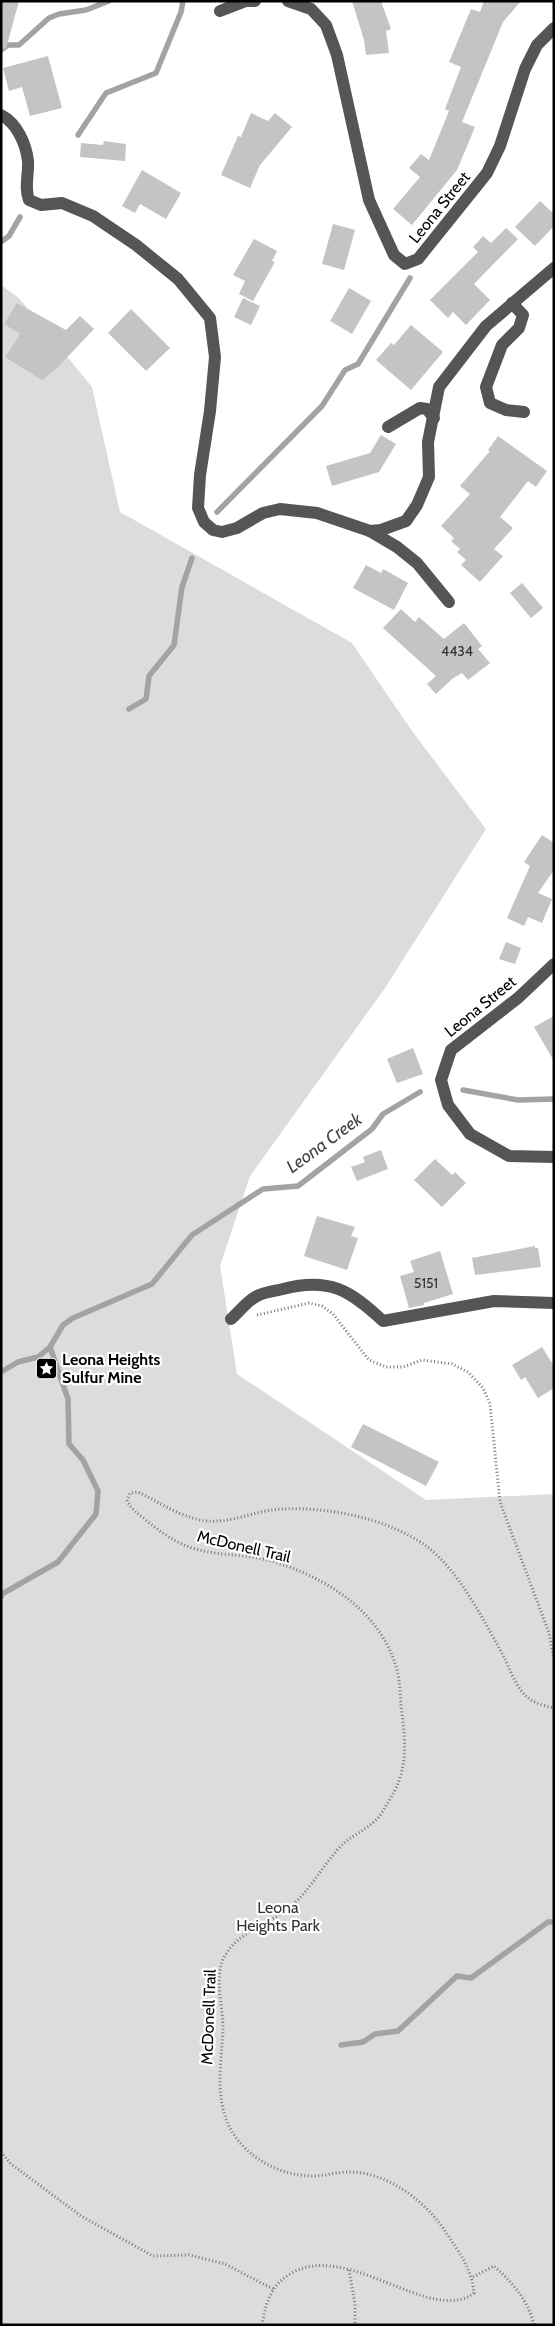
<svg xmlns="http://www.w3.org/2000/svg" width="555" height="2326" viewBox="0 0 555 2326" font-family="Cabin,sans-serif">
	<rect width="100%" height="100%" fill="#fff"/>
	<polygon fill="#dcdcdc" points="1,285 19,298 92,387 120,512 352,643 412,731 486,829 385,988 250,1176 220,1266 237,1374 426,1500 554,1494 554,2325 1,2325"/>
	<g fill="none" stroke-linecap="round" stroke-linejoin="round">
		<g stroke="#a3a3a3" stroke-width="5.5">
			<polyline points="1,50 8,45 19,45 49,18 59,14 86,10 109,1"/>
			<polyline points="78,135 106,93 156,73 181,12 183,1"/>
			<polyline points="1,242 9,236 20,217"/>
			<polyline points="217,512 322,406 345,370 358,364 410,278"/>
			<polyline points="129,709 146,699 149,676 174,645 182,587 192,558"/>
			<polyline points="463,1090 518,1100 554,1099"/>
			<polyline points="1,1372 18,1362 38,1357 50,1347 63,1325 73,1318 152,1284 192,1235 263,1189 298,1186 372,1129 383,1114 420,1092"/>
			<polyline points="1,1597 2,1594 58,1562 96,1514 98,1491 83,1460 69,1444 68,1399 50,1347"/>
			<polyline points="341,2045 363,2042 375,2034 398,2031 457,1976 471,1978 548,1922 554,1922"/>
		</g>
	</g>
	<g fill="#c4c4c4">
		<polygon points="1,1 19,1 6,49 1,48"/>
		<polygon points="352,1 381,1 391,29 386,31 389,53 366,55 364,40"/>
		<polygon points="484,1 521,1 503,22 462,122 475,127 457,170 412,225 393,209 420,177 409,168 421,154 429,160 449,111 445,109 461,67 449,62 471,9 480,12"/>
		<polygon points="48,56 62,108 30,116 22,87 9,91 3,68"/>
		<polygon points="251,113 268,121 275,113 292,127 260,165 250,188 221,175 238,136 241,137"/>
		<polygon points="104,141 126,144 125,161 80,157 81,143 103,145"/>
		<polygon points="142,170 181,193 166,219 140,204 135,213 122,206"/>
		<polygon points="540,201 554,214 554,226 535,246 515,227"/>
		<polygon points="333,224 355,230 344,270 322,264"/>
		<polygon points="506,228 518,239 474,284 490,300 466,325 453,312 448,318 430,300 478,252 473,247 483,236 491,243"/>
		<polygon points="254,239 277,251 272,261 275,262 253,301 239,294 245,281 233,275"/>
		<polygon points="349,288 371,301 352,334 330,321"/>
		<polygon points="243,298 260,306 251,325 234,317"/>
		<polygon points="17,303 66,330 80,316 94,329 54,371 42,380 5,357 20,334 4,324"/>
		<polygon points="131,309 170,348 146,371 108,333"/>
		<polygon points="411,325 443,352 411,390 376,360 391,343 394,345"/>
		<polygon points="381,435 396,444 379,472 332,486 326,466 370,453"/>
		<polygon points="498,436 547,471 536,487 528,481 500,517 513,528 494,549 503,556 480,582 461,565 466,560 457,552 460,549 451,541 454,538 441,526 470,494 460,486 490,451 488,450"/>
		<polygon points="366,565 381,573 383,569 408,583 394,610 353,588"/>
		<polygon points="522,583 543,608 531,618 510,593"/>
		<polygon points="401,609 415,622 419,617 444,639 464,623 482,646 478,649 490,663 468,680 462,673 452,679 436,694 427,684 436,676 383,628"/>
		<polygon points="542,835 554,843 554,870 538,893 552,899 542,923 528,917 524,926 507,918 530,866 524,862"/>
		<polygon points="506,942 521,948 515,964 499,959"/>
		<polygon points="554,1016 554,1061 534,1027"/>
		<polygon points="413,1048 423,1074 397,1083 387,1059"/>
		<polygon points="381,1150 388,1169 357,1181 351,1167 365,1162 363,1157"/>
		<polygon points="435,1159 452,1175 455,1172 466,1183 442,1207 414,1180"/>
		<polygon points="317,1216 355,1227 351,1236 358,1238 347,1270 304,1256"/>
		<polygon points="535,1246 535,1248 538,1248 541,1267 475,1275 472,1258"/>
		<polygon points="440,1251 453,1294 424,1303 424,1305 409,1308 400,1276 414,1272 410,1261"/>
		<polygon points="542,1347 554,1366 554,1388 538,1398 525,1377 521,1380 512,1365"/>
		<polygon points="363,1424 439,1462 426,1486 351,1447"/>
	</g>
	<g fill="none" stroke-linecap="round" stroke-linejoin="round">
		<g stroke="#777" stroke-width="3" stroke-dasharray="1 2.5" stroke-linecap="butt">
			<polyline points="257,1315 309,1303 322,1306 333,1314 369,1360 386,1367 403,1367 422,1360 452,1364 468,1372 483,1388 490,1404 500,1502 549,1633 554,1659"/>
			<polyline points="1,2152 11,2164 81,2216 153,2256 189,2255 225,2264 273,2289"/>
			<polyline points="349,2270 355,2304 355,2325"/>
			<path d="M473,2277l21,-11c18,16 34,34 40,59"/>
			<path d="M262,2325c4,-22 8,-39 28,-51 57,-35 141,52 184,19 -2,-23 -14,-40 -27,-59 -20,-32 -59,-62 -98,-62 -12,0 -24,4 -36,4 -33,0 -69,-19 -84,-50 -14,-30 -8,-62 -6,-95 1,-23 -11,-56 3,-77 14,-23 43,-30 63,-46 20,-16 32,-40 50,-60 11,-12 26,-17 38,-29 4,-4 7,-10 10,-15 22,-33 19,-60 14,-98 -1,-12 -1,-25 -4,-36 -16,-59 -71,-93 -126,-109 -24,-7 -49,-5 -72,-11 -20,-5 -36,-16 -52,-29 -8,-7 -16,-11 -20,-21l3,-7 8,-1c23,11 43,26 69,29 27,2 49,-11 75,-12 48,-2 105,9 144,37 33,24 58,75 78,111 6,12 12,30 22,39 7,7 19,10 28,12"/>
		</g>
		<g stroke="#555" stroke-width="12">
			<polyline points="288,1 311,9 326,25 337,55 369,200 394,255 405,264 418,259 487,173 500,146 525,69 537,45 554,28"/>
			<polyline points="220,11 246,1 255,1"/>
			<path d="M1,115c16,8 25,29 27,46 1,13 -4,26 1,39l12,5 21,-2 31,13 43,29 42,34 32,39 5,39 -5,54 -10,64 -2,33 6,14 9,8 9,2 15,-4 26,-15 17,-4 37,4 53,18 11,-1 25,-9 11,-16 12,-28 -1,-35 11,-55 47,-61 68,-58"/>
			<polyline points="512,303 523,315 519,328 502,345 486,387 490,403 506,410 524,412"/>
			<polyline points="388,427 420,408 427,409 434,418"/>
			<polyline points="370,531 397,547 417,563 449,602"/>
			<polyline points="554,964 518,998 451,1050 441,1080 448,1105 470,1134 509,1156 554,1157"/>
			<path d="M231,1319c8,-7 17,-19 26,-23 7,-4 18,-5 26,-7 46,-12 67,1 100,32l111,-20 60,2"/>
		</g>
	</g>
	<defs>
		<symbol id="sight-square" viewBox="-11 -11 22 22"><rect x="-9" y="-9" width="18" height="18" rx="4" fill="#000" stroke="#fff"/><path d="M0-6L1.8-2.2L6-1.7L2.9 1.2L3.7 5.4L0 3.3L-3.7 5.4L-2.9 1.2L-6-1.7L-1.8-2.2Z" fill="#fff"/></symbol>
	</defs>
	<g fill-rule="evenodd">
		<use href="#sight-square" x="34" y="1356" width="25" height="25"/>
	</g>
	<g text-anchor="middle" stroke-width="4.5" stroke-linejoin="round" paint-order="stroke">
		<g font-size="14" fill="#313131">
			<text x="457" y="656">4434</text>
			<text x="426" y="1288">5151</text>
		</g>
		<g font-size="16" fill="#000" stroke="#fff">
			<text transform="translate(439 207) rotate(-51)" y="6">Leona Street</text>
			<text transform="translate(480 1006) rotate(-39)" y="6">Leona Street</text>
			<text transform="translate(244 1546) rotate(13)" y="6">McDonell Trail</text>
			<text transform="translate(208 2017) rotate(-88)" y="6">McDonell Trail</text>
		</g>
		<g font-size="16" font-weight="bold" fill="#000" stroke="#fff" text-anchor="start">
			<text x="62" y="1365">Leona Heights<tspan x="62" dy="18">Sulfur Mine</tspan></text>
		</g>
		<g font-size="16" fill="#333" stroke="#fff">
			<text x="278" y="1913">Leona<tspan x="278" dy="18">Heights Park</tspan></text>
		</g>
		<g font-size="18" font-style="italic" fill="#444" stroke="#fff">
			<text transform="translate(324 1143) rotate(-36)" y="6">Leona Creek</text>
		</g>
	</g>
	<rect width="555" height="2326" fill="none" stroke="#000000" stroke-width="5"/>
</svg>
